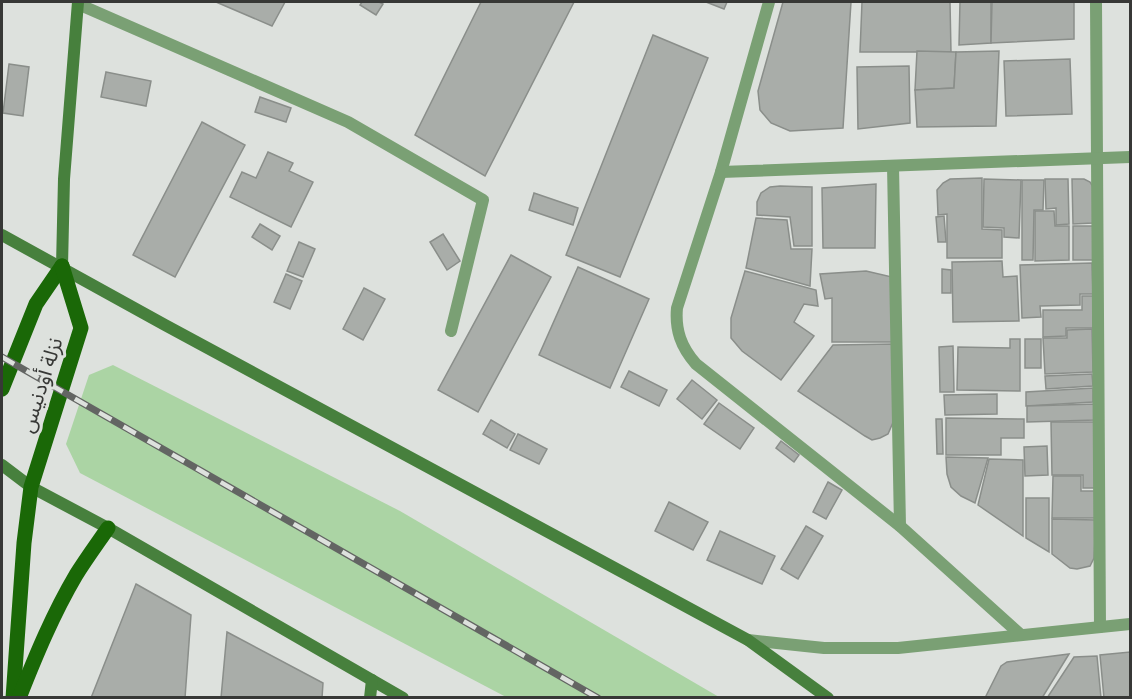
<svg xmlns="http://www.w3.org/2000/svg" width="1132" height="699" viewBox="0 0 1132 699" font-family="'Zilla Slab','Noto Sans Arabic',serif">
	<rect width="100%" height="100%" fill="#dde1dd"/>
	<polygon fill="#abd4a4" points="113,365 400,511 719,697 506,697 80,473 66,444 89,375"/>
	<g fill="#a9ada9" stroke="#8a8e8a" stroke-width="1.5">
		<polygon points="216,2 285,2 272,26"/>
		<polygon points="362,2 379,2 383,4 376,15 360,5"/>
		<polygon points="481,2 574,2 485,176 415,135"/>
		<polygon points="706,2 727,2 724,9"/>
		<polygon points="783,2 851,2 843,128 790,131 771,123 760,110 758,91"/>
		<polygon points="862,2 950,2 951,52 860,52"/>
		<polygon points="960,2 991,2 991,43 959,45"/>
		<polygon points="992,2 1074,2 1074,39 991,43"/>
		<polygon points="653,35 708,58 620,277 566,255"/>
		<polygon points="917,51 956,52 954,88 915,90"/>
		<polygon points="999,51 996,126 917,127 915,90 954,88 956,52"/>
		<polygon points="1070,59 1072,114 1006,116 1004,61"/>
		<polygon points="9,64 29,67 23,116 3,113"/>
		<polygon points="909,66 910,123 858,129 857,67"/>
		<polygon points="106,72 151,81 146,106 101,97"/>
		<polygon points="260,97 291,108 286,122 255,112"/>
		<polygon points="202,122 245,145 175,277 133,255"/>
		<polygon points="268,152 293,163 289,171 313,182 291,227 230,197 242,172 256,178"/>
		<polygon points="982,178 982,229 1002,230 1002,258 947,258 947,214 938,215 937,190 943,183 950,179"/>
		<polygon points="984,179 1021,180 1019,238 1004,237 1004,228 983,227"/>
		<polygon points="1045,179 1068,179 1069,224 1056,225 1056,208 1046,209"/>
		<polygon points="1072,179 1084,179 1090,182 1094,189 1093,223 1073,224"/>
		<polygon points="1022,180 1044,180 1043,210 1034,210 1033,260 1022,260"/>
		<polygon points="876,184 875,248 823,248 822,188"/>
		<polygon points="780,186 812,187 812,246 794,246 790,217 757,215 757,202 761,193 770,187"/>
		<polygon points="534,193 578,208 573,225 529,210"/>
		<polygon points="1035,211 1054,211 1055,226 1069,226 1069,260 1035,261"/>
		<polygon points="944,216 946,242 938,242 936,217"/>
		<polygon points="756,218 787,220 791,249 812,249 810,286 746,268"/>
		<polygon points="260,224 280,236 272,250 252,237"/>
		<rect x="1073" y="226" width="20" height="34"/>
		<polygon points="443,234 460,261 447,270 430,242"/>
		<polygon points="299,242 315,249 303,277 287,271"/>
		<polygon points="511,255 551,277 478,412 438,390"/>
		<polygon points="1002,261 1003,277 1017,276 1019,321 953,322 952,262"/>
		<polygon points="1092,263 1093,294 1080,294 1080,305 1040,306 1041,317 1022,318 1020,265"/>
		<polygon points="578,267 649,299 610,388 539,355"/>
		<polygon points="942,269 951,270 951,293 942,293"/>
		<polygon points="745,271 816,290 818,306 804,304 794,322 814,336 781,380 742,351 731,338 731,318"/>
		<polygon points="866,271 892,277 893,342 832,342 832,298 825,299 820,274"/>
		<polygon points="286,274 302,281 290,309 274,302"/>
		<polygon points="364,288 385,299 363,340 343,329"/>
		<polygon points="1082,296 1093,296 1093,328 1066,328 1066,336 1043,337 1043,310 1082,310"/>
		<polygon points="1092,329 1093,372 1045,374 1043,338 1067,338 1067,330"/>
		<polygon points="1010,339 1020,339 1020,391 957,390 958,347 1010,348"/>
		<rect x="1025" y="339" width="16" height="29"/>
		<polygon points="893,344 894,420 888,434 880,438 872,440 865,436 798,391 833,345"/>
		<polygon points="953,346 954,392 940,392 939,347"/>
		<polygon points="629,371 667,390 659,406 621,387"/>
		<polygon points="1092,374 1093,386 1046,389 1045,376"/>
		<polygon points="692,380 717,400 702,419 677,399"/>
		<polygon points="1093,388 1093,402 1026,406 1026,392"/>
		<polygon points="997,394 997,414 945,415 944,395"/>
		<polygon points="719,403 754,428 740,449 704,424"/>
		<polygon points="1096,404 1096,420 1027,422 1027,406"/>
		<polygon points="946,418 1024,419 1024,438 1001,438 1001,455 946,455"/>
		<polygon points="936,419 942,419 943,454 937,454"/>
		<polygon points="491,420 515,434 507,448 483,434"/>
		<polygon points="1051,422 1095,422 1095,488 1083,488 1083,475 1052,475"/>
		<polygon points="518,434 547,449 539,464 510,450"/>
		<polygon points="781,441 799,455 794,462 776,448"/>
		<polygon points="1047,446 1048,475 1025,476 1024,447"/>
		<polygon points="946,457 988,458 975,503 961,496 951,487 947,474"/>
		<polygon points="989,459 1023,460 1023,536 978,505"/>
		<polygon points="1053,476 1081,476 1081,491 1096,491 1096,518 1052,518"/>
		<polygon points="828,482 842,490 826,519 813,512"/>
		<polygon points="1026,498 1049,498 1049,552 1026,538"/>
		<polygon points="669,502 708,522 693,550 655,531"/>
		<polygon points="1052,519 1096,520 1094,558 1090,566 1077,569 1070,568 1052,554"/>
		<polygon points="806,526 823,536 798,579 781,569"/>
		<polygon points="720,531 775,556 762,584 707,560"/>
		<polygon points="136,584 191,615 185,698 91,698"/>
		<polygon points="227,632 323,683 322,698 221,698"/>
		<polygon points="1130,652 1130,698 1104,698 1100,655"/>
		<polygon points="1069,654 1042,698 985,698 1001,666 1007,662"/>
		<polygon points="1097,656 1101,698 1047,698 1074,657"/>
	</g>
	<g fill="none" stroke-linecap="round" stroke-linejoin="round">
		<polyline stroke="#7aa074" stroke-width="12" points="78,4 348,122 483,200 451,331"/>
		<g stroke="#7aa074" stroke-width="12">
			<path d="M769,2l-48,170 -44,136c-2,22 4,39 19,56l204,162 121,109"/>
			<polyline points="1096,2 1100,627"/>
			<polyline points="893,166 900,526"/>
			<polyline points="721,172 1130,157"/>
			<polyline points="748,640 824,648 898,648 1130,624"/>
		</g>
		<g stroke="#47803d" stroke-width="12">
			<polyline points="2,235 165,325 748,640 828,698"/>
			<polyline points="62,266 64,179 78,2"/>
			<polyline points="2,465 31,487 108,528 403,698"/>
			<polyline points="370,698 372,680"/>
		</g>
		<g stroke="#1a6807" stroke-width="15">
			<polyline points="2,389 36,304 62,266"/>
			<polyline points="13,698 24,543 31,487 81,328 62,266"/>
			<path d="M19,698c17,-43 34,-84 57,-123 10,-16 21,-31 32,-47"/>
		</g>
		<defs>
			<polyline id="rail" points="2,357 598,698"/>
		</defs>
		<use href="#rail" stroke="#636563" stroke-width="7"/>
		<use href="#rail" stroke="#dde1dd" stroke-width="4.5" stroke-dasharray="14" stroke-linecap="butt"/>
	</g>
	<g text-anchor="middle" stroke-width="6" stroke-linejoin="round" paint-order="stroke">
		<g font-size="21" fill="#373836" stroke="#dde1dd">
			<text transform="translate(41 385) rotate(-72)" y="7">نزلة أودنيس</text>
		</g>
	</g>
	<rect width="1132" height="699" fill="none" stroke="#373836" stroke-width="6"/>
</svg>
